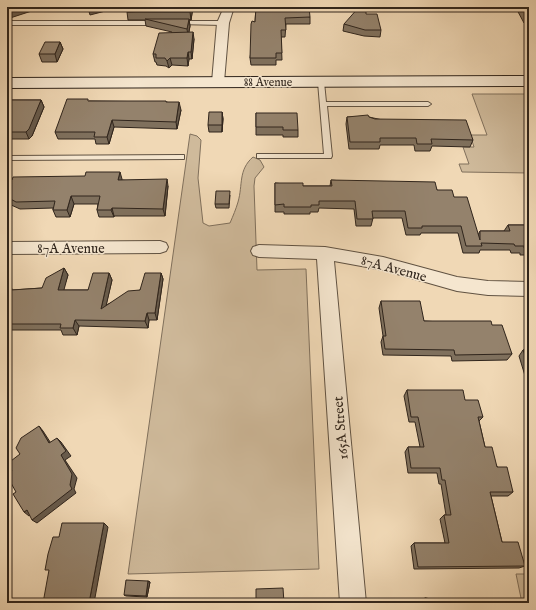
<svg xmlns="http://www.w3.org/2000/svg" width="536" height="610" viewBox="0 0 536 610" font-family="'IM FELL English',serif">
	<rect width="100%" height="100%" fill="#f0d8b5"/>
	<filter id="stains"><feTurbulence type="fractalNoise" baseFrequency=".005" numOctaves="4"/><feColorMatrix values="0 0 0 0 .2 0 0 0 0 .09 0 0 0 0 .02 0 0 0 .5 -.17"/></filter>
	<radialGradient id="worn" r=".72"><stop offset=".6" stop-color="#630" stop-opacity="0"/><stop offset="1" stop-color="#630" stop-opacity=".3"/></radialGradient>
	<g fill="#cfba9b" stroke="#80705c">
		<polygon points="472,94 529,94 529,173 462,172 459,164 469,164 463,147 474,147 470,135 487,135"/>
		<path d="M190,134l7,2 4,4 -3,38 5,45 6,3 21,-3c3,-7 6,-14 8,-21 5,-17 0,-32 15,-45l7,3 4,7 -9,11 -1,8 3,84 49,-1 13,300 -191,5z"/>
		<polygon points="516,574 529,574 529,603 522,603"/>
	</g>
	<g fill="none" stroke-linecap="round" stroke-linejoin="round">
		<defs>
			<g id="service">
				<polygon points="7,21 158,21 161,23 158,25 7,25"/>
				<polygon points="178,21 223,21 226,23 223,25 176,24 176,22"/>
				<polygon points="321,80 324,82 326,102 428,102 431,104 428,106 327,106 332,156 331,158 257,158 257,154 324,154 318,82"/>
				<polygon points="181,155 184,155 184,159 7,160 7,156"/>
			</g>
			<g id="minor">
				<polygon points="224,7 234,7 229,23 224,82 218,86 212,82 217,23"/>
				<polygon points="160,241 166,243 168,247 166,251 160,253 7,254 7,242"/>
				<polygon points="259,245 325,247 383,257 457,277 488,281 529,282 529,296 488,295 457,291 383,270 334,261 366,603 340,603 317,259 259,257 253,255 251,251 253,247"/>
			</g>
			<polygon id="secondary" points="529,76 529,86 7,88 7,78"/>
		</defs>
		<use href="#service" stroke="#605242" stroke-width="2"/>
		<use href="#minor" stroke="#605242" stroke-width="2"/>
		<use href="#secondary" stroke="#30251c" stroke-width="2"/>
		<use href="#service" fill="#f5e6cf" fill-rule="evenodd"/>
		<use href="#minor" fill="#f5e6cf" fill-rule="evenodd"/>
		<use href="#secondary" fill="#f5e6cf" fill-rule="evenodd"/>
	</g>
	<g fill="#7f705d" stroke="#30251c">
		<polygon points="164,7 193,7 191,20 189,20 190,26 189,32 194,39 192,59 189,59 188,66 172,65 169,68 166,66 157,65 156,62 155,62 153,54 172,32 146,26 145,20 128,20 127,12 163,10"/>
		<polygon points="256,7 310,17 310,24 286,24 285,37 281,37 282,60 276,60 276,65 251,65 250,58 255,22"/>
		<polygon points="517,7 529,7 529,24 524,23 516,8"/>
		<polygon points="366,14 381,30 380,37 364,36 343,31 344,24"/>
		<polygon points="60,42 63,49 57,62 42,62 39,54"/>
		<polygon points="7,100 41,100 44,107 32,136 29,139 7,139"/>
		<polygon points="89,101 167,102 181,110 177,129 114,127 109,144 96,144 95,139 58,139 55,132"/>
		<polygon points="222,112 223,119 222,132 209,132 208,125"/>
		<polygon points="256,113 298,130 298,137 283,137 283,135 256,135"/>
		<polygon points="347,117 369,117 473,140 470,147 432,146 430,151 415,151 414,145 380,145 379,149 349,149 346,124"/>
		<polygon points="7,180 122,180 168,186 165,216 114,216 114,217 99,217 97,210 98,204 74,204 70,217 56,217 53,210 53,208 20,209 9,204 7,208"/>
		<polygon points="331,180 437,190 454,197 478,235 480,231 504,231 508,225 524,225 529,220 529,255 520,255 520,253 511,253 510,250 480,250 479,253 463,253 458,233 421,233 420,235 406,235 402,218 373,218 371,226 356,226 354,209 319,208 318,212 310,212 310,214 284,214 284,212 275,212 275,183 303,186 330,186"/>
		<polygon points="230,195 229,208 216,208 215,204"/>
		<polygon points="64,268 68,275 63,290 88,290 109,273 112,280 106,305 140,290 161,273 163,279 157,320 149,320 148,328 79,326 77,335 63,335 61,330 7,330 7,288 13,290 42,288"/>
		<polygon points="381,301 424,321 492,325 512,354 507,360 452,361 451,356 383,355 381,342 383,336 379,308"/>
		<polygon points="529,349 529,379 526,379 519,356 523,350"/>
		<polygon points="407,390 465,400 483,417 479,421 485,447 513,492 508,496 491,496 502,542 525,566 519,568 414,569 411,546 414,543 445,543 440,519 444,515 446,515 441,484 439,484 437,473 408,473 405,452 408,447 420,447 415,422 409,422 404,396"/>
		<polygon points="148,581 150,582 147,597 126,596 124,595"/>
		<polygon points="425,598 455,603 421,603 421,600"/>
	</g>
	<g fill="#685b4c" stroke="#30251c">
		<polygon points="20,7 44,7 7,19 7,11"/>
		<polygon points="93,7 121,7 90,15 88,8"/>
		<polygon points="191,7 193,7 191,20 190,12"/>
		<polygon points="189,19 190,26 188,36 187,29"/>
		<polygon points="193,32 194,39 192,59 191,52"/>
		<polygon points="60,42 63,49 57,62 55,54"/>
		<polygon points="188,52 189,59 188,66 187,58"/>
		<polygon points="170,58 172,65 169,68 167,61"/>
		<polygon points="41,100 44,107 32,136 29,139 26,132"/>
		<polygon points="179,102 181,110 177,129 176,122"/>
		<polygon points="222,112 223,119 222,132"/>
		<polygon points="112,120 114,127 109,144 107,137"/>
		<polygon points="120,172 122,179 120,187 118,180"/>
		<polygon points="167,179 168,186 165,216 163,209"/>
		<polygon points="71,196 74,204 70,217 67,210"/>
		<polygon points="7,200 9,204 7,208"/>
		<polygon points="112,208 114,216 114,217 111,210"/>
		<polygon points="64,268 68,275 62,297 58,290"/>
		<polygon points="109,273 112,280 104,315 101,309"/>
		<polygon points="161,273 163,279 157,320 155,313"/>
		<polygon points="147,313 149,320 148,328 145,321"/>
		<polygon points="75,320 79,326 77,335 73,328"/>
		<polygon points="39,426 43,431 54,448 49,443"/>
		<polygon points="57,438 61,442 71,456 65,460 77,478 74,489 76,493 37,523 32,520 70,485 61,455"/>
		<polygon points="27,510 32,514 29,516 24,512"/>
		<polygon points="104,523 108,527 94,603 89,603"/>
		<polygon points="148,581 150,582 147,597 146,596"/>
	</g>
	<g fill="#94826c" stroke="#30251c">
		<polygon points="8,7 20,7 7,11 7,8"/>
		<polygon points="164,7 191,7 190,12 127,12 127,10 163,10"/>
		<polygon points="256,7 309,7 310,17 285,18 286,30 281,30 282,53 276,53 276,58 250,58 251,24 252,21 255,22"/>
		<polygon points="359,7 366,7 366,14 377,14 381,30 365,30 344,24"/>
		<polygon points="524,7 529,7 529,14 527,14"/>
		<polygon points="145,19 189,19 187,29"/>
		<polygon points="193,32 191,52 188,52 187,58 170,58 167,61 165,58 156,58 156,54 153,54 159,33"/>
		<polygon points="45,42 60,42 55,54 39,54"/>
		<polygon points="67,99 88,99 88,101 166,101 166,102 179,102 176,122 112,120 107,137 94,137 95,132 55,132"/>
		<polygon points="7,100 41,100 29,129 26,132 7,132"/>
		<polygon points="209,112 222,112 222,125 208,125"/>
		<polygon points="256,113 297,113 298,130 283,130 283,127 256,127"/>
		<polygon points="368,115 369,117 375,119 466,120 473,140 431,139 432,144 417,144 416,138 380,138 380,142 350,142 347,117"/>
		<polygon points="86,172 120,172 118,180 167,179 163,209 112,208 111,210 97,210 100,196 71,196 67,210 53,210 55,201 16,202 7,197 7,180 12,180 13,177 85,176"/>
		<polygon points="331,180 435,182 437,190 452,190 454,197 467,197 480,240 480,231 510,231 508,225 524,225 529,220 529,248 524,248 524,246 515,246 514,244 481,243 482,246 466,246 461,226 422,226 422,228 408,228 405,211 372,211 373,219 357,219 355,201 319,201 319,205 311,205 311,207 284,207 284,204 275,205 275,183 303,183 303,186 332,186"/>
		<polygon points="216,191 230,191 229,204 215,204"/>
		<polygon points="64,268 58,290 88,290 93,273 109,273 101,309 128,291 140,290 145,273 161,273 155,313 147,313 145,321 75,320 73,328 60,328 61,324 7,324 7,288 12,288 11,290 42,288 46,278"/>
		<polygon points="381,301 420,301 424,321 491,321 492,325 502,325 512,354 455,355 454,350 385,349 383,336 386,336"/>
		<polygon points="529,349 529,366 523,350"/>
		<polygon points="407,390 463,390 465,400 478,400 483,417 478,417 485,447 492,447 497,467 507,467 513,492 490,492 502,542 518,542 525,566 418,567 414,543 449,543 444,515 451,515 445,480 442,480 440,468 411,468 408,447 424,447 418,417 411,417"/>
		<polygon points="39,426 49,443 57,438 66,451 61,455 72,474 70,485 72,489 32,520 27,510 24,512 13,494 16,492 7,476 7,475 12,471 7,464 20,454 16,448 21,438"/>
		<polygon points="62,523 104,523 89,603 43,603 49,570 45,570 48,554 53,537 59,537"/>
		<polygon points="126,580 148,581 146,596 124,595"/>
		<polygon points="283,588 284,603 256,603 256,589"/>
		<polygon points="425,598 455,603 425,603"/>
	</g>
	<g text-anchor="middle" stroke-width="3" stroke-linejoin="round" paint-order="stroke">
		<g font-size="12" fill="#30251c" stroke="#f5e6cf">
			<text x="268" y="86">88 Avenue</text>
		</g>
		<g font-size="14" fill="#30251c" stroke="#f5e6cf">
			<text x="71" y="253">87A Avenue</text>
			<text transform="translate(394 268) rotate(15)" y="5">87A Avenue</text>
			<text transform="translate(340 428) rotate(-95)" y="5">165A Street</text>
		</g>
	</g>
	<rect width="536" height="610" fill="none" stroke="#f0d8b5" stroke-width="24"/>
	<rect x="8" y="8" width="520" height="594" fill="none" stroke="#30251c" stroke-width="2"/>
	<rect x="12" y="12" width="512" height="586" fill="none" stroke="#30251c"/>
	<rect width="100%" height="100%" filter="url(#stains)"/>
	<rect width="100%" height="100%" fill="url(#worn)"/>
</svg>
